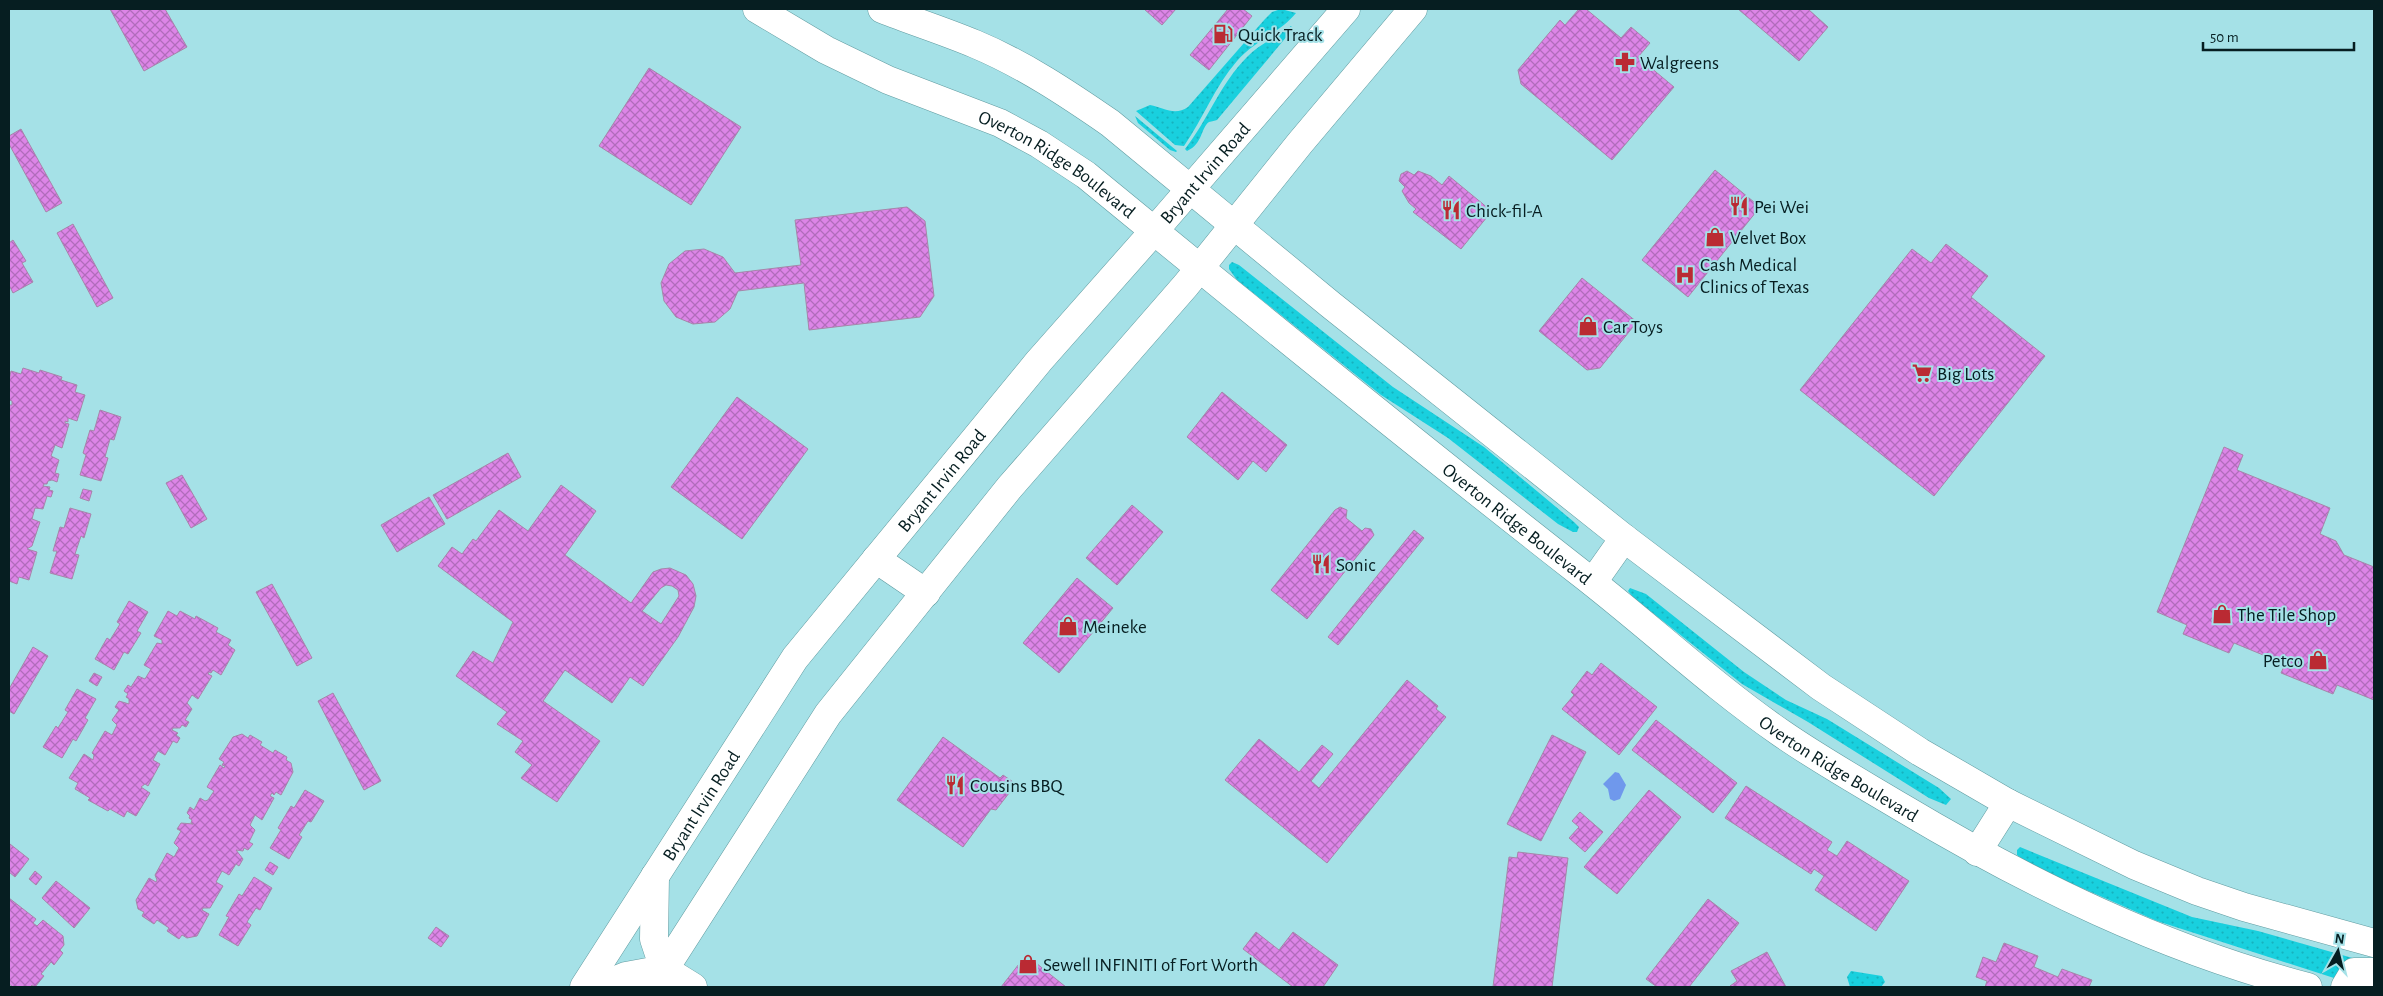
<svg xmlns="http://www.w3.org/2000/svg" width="2383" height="996" viewBox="0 0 2383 996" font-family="'Alegreya Sans',sans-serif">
	<defs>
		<pattern id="grass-dots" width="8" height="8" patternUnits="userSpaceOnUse" patternTransform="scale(1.25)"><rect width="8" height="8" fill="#19d0de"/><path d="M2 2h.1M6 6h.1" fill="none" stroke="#16b2be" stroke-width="1.8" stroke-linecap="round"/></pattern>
		<pattern id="building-cross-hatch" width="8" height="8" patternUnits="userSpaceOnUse" patternTransform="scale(1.25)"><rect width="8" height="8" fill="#dd85e7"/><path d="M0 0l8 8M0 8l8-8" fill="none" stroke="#b16cbb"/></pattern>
	</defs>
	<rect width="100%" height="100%" fill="#a5e1e7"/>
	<g fill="url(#grass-dots)">
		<path d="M1281,9l15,4c-16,20 -42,28 -59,48 -22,25 -34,58 -53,85l-9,-1 -39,-34 14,-6c14,3 25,11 38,2l77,-88 7,-7z"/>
		<path d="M1291,26l2,3 -76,91c-2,1 -5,1 -8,2 -8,5 -6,22 -22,29l-2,-2c23,-29 35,-65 62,-92 12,-13 30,-20 44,-31z"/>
		<polygon points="1135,116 1177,151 1176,152 1170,150 1138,123"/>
		<polygon points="1232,262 1239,265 1393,387 1484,447 1574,522 1579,527 1577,532 1573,532 1558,524 1448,438 1381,395 1237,280 1229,269 1229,265"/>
		<polygon points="1630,588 1646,594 1744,672 1786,700 1827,719 1939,788 1951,799 1946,805 1929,798 1808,722 1742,684 1634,598 1628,591"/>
		<polygon points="2020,847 2192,917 2258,931 2363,961 2334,978 2157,921 2034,867 2017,855 2017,850"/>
		<polygon points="1851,971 1882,976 1885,982 1881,987 1850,987 1847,977"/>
	</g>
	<polygon fill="#6f98ec" points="1615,772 1619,773 1626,785 1620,799 1614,801 1610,799 1608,789 1603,784"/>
	<g fill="url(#building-cross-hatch)" stroke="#a686a9" fill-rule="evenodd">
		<polygon points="110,9 165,9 187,47 144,71"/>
		<polygon points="1144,9 1176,9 1162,25"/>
		<polygon points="1228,9 1243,9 1252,16 1209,70 1190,55"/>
		<polygon points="1579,9 1586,9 1621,38 1631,27 1650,43 1638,57 1674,87 1612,160 1521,84 1518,70 1560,20 1565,25"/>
		<polygon points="1738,9 1808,9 1828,27 1799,61"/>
		<polygon points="649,68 741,127 691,205 599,146"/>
		<polygon points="21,129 62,203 46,212 9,144 9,136"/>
		<polygon points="1715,170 1760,207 1688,297 1642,260"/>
		<polygon points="1407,171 1414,175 1418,171 1431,176 1442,185 1449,176 1489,209 1484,215 1487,217 1461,249 1413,212 1416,209 1409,203 1402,191 1405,187 1399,181 1401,174"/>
		<polygon points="907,207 925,221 934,296 920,317 809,330 804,283 738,291 730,309 715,322 693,324 676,317 664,301 661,283 669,264 685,251 704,249 723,257 735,273 801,265 795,220"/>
		<polygon points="73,224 113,298 97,307 57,233"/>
		<polygon points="13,240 26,261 22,263 33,282 13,293 9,285 9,243"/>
		<polygon points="1946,244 1988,276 1971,297 2045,356 1934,496 1800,390 1912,249 1931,263"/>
		<polygon points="1582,278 1637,322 1600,368 1587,370 1539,331"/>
		<polygon points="23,368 39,373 40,370 62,377 61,380 77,385 75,392 85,395 77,421 68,418 68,422 65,421 65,423 69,424 62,448 55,445 51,456 59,460 55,473 59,474 57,482 52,480 48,481 47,484 44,484 43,486 50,487 49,490 53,491 51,497 47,496 43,509 35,508 32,519 40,522 32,546 27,549 37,552 29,580 19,577 17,584 9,581 9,405 12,405 12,401 9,400 9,380 11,371 21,374"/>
		<polygon points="1222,392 1287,445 1266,472 1253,461 1238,480 1187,437"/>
		<polygon points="737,397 808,449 742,539 671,487"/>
		<polygon points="100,410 121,417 114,440 110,439 105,457 108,458 101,481 80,475 86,455 83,453 90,430 94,431"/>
		<polygon points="2224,447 2243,455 2237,470 2330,508 2320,534 2336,541 2344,555 2374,567 2374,700 2337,685 2333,694 2281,673 2285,664 2234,643 2229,653 2183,634 2187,625 2157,612"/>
		<polygon points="508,453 521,477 447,519 433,495"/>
		<polygon points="182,475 207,519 191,528 166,483"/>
		<path d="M561,485l35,26 -31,44 66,48 22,-31 8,-3 9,-1 16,7 7,9 3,12 -2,11 -16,30 -35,49 -13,-9 -18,26 -47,-33 -22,31 57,40 -43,61 -36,-24 11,-13 -17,-13 8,-11 -26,-17 10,-12 -51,-36 17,-25 20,12 20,-41 -75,-56 14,-19 10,7 11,-15 3,2 23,-31 29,21zM666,585l6,1 6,4 1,6 -18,28 -19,-13 19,-23z"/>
		<polygon points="83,489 92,491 89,501 80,498"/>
		<polygon points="429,497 445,524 397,552 381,525"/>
		<polygon points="1132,505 1163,532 1117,585 1086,558"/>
		<polygon points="1340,507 1347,510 1346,518 1362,531 1365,528 1371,529 1374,535 1307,619 1271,590 1335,510"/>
		<polygon points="70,508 91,514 84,538 81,536 75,554 79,555 72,579 50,573 57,551 53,551 60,527 64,528"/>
		<polygon points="1414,530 1424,538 1338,645 1328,637"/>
		<polygon points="1077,578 1113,608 1059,673 1023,643"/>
		<polygon points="272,584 312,658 297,666 256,592"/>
		<polygon points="129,601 148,612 137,631 141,633 128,654 124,652 114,670 95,659 107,638 110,640 120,624 117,622"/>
		<polygon points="168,611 177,616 180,611 195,619 196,616 218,628 216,632 231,640 228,645 235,650 221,675 213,670 211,673 209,672 208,674 212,676 198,699 192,695 187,703 192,709 185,720 189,722 186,727 182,725 180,728 173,728 172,730 178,733 176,735 180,738 177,743 173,741 165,755 158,751 153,760 160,764 148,786 145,784 141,787 150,793 136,816 127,811 124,817 110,809 108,811 88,800 90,798 75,789 78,783 69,778 84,754 93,760 94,755 92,753 105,731 112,735 117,725 112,720 119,710 115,707 119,701 129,704 129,699 126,697 128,694 124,691 128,685 131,687 138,676 145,679 151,669 144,665 157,643 162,644 162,640 154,636"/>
		<polygon points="33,647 48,656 14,714 9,711 9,689"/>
		<polygon points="1601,663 1657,707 1619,755 1562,709 1574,695 1571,692 1587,671 1592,675"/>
		<polygon points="94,673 102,677 97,686 89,681"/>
		<polygon points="1407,680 1438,706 1436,709 1446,717 1327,863 1225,780 1259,739 1299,772 1322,745 1333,754 1311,781 1319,788"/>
		<polygon points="77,689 96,699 85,718 88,720 76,741 73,739 62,758 43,747 56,726 58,728 68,712 65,710"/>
		<polygon points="333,693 381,781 364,790 318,701"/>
		<polygon points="1656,720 1737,783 1713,813 1632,750"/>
		<polygon points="242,734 248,738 250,735 262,742 260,745 273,753 275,750 287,757 286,760 291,763 293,772 281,795 276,792 274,795 272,793 270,796 274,798 262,820 255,815 250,825 255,830 249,842 253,844 248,850 244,848 243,851 236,850 243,859 239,866 236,864 229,875 222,871 216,882 223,886 210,908 203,908 202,910 209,914 197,936 187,938 182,935 179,939 167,931 169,928 157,920 154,924 142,916 144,912 138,909 136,900 149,878 156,882 157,880 155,875 167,853 174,857 179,848 174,843 181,831 177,829 181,823 193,824 191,823 192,820 189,818 190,816 187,813 190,807 194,810 200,798 205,801 208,800 214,791 207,787 220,765 224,768 225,766 222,765 224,762 219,759 233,737"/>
		<polygon points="1552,735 1586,752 1541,841 1507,824"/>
		<polygon points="943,737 1000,778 1003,775 1016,784 996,810 991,809 963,847 897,800"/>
		<polygon points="1746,786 1832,842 1827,850 1837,856 1847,841 1909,881 1876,931 1815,890 1824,876 1814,869 1811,874 1725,818"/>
		<polygon points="305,790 324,801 311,822 308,821 299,835 302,837 289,859 270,848 281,830 278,828 291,806 294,808"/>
		<polygon points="1649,790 1681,817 1617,894 1584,867"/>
		<polygon points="1580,812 1603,832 1585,852 1569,838 1579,827 1572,821"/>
		<polygon points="10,844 29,859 15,877 9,872"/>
		<polygon points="1518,852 1568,858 1552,987 1493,987 1509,857 1517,858"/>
		<polygon points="270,862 278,867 273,875 265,870"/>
		<polygon points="35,871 42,877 36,885 29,879"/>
		<polygon points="254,877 272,888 260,910 256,908 247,922 251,925 238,946 219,935 229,917 226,916 239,894 242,896"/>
		<polygon points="56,881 90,908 74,928 42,898"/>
		<polygon points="9,898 36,919 33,923 37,926 43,920 63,936 64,945 60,950 63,953 54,965 51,962 41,974 44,976 35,987 32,985 30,987 13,987 9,984"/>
		<polygon points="1708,899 1739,923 1689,987 1657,987 1646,979"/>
		<polygon points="436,927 449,936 441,947 428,938"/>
		<polygon points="1256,932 1279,950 1293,932 1338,965 1323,987 1293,987 1243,949"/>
		<polygon points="2004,943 2038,956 2034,967 2058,977 2062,969 2092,980 2089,987 1985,987 1987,981 1976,977 1983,957 1996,962"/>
		<polygon points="1767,952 1786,987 1731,987 1730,986 1737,981 1731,971"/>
		<polygon points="1026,955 1066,987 1001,987"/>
	</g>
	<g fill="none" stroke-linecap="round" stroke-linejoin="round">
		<defs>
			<g id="minor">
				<path id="s1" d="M757,9l69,41 62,30 112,43 39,21 47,31c163,134 326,266 492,396 69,53 132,113 203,162 39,27 80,50 120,74 129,77 262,142 407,180"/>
				<path d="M882,9c30,12 62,22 93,35 48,20 93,50 135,79l221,182 293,233 197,149 99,65 88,51 126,62 63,26 47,16 130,36"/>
				<polyline points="1593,582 1624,538"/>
				<polyline points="1977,852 2008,803"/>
				<polyline points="664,969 693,987"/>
				<polyline points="2345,987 2354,972 2374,972"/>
			</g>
			<g id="major">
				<polyline points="876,559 926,593"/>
				<path id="s2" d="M584,987l211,-329 244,-297 115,-130 192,-222"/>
				<polyline points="599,987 626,976 664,969 654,939 655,876"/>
				<polyline points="653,987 828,714 1009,488 1186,285 1300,143 1413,9"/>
			</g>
		</defs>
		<use href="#minor" stroke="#609ba0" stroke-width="29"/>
		<use href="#major" stroke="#609ba0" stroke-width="29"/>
		<use href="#minor" stroke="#fff" stroke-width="28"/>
		<use href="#major" stroke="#fff" stroke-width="28"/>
	</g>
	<defs>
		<symbol id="fuel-bare" viewBox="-9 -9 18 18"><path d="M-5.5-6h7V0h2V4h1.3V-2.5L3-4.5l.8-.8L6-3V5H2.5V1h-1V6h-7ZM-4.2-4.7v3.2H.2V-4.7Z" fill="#ba2a33" stroke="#a5e1e7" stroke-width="2.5" paint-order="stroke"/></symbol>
		<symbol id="pharmacy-bare" viewBox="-9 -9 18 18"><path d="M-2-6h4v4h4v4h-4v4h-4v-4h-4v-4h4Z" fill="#ba2a33" stroke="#a5e1e7" stroke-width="2.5" paint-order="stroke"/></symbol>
		<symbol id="restaurant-bare" viewBox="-9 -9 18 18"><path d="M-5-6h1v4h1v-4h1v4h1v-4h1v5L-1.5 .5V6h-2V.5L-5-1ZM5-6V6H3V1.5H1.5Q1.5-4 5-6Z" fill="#ba2a33" stroke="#a5e1e7" stroke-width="2.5" paint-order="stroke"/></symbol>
		<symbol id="shop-bare" viewBox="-9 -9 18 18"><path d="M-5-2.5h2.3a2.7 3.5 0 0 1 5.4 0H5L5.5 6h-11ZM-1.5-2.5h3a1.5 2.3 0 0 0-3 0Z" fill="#ba2a33" stroke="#a5e1e7" stroke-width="2.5" paint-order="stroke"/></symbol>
		<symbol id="hospital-bare" viewBox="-9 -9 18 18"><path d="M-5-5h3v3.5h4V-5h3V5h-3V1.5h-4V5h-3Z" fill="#ba2a33" stroke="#a5e1e7" stroke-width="2.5" paint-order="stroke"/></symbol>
		<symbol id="supermarket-bare" viewBox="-9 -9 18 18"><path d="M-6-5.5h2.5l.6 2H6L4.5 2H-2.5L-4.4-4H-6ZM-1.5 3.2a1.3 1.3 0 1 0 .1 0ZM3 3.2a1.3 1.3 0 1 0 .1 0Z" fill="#ba2a33" stroke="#a5e1e7" stroke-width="2.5" paint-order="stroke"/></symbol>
	</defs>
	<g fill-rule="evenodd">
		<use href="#fuel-bare" x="1209" y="20" width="28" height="28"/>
		<use href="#pharmacy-bare" x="1611" y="48" width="28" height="28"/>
		<use href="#restaurant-bare" x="1725" y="192" width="28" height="28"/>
		<use href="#restaurant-bare" x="1437" y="196" width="28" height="28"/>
		<use href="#shop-bare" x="1701" y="223" width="28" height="28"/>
		<use href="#hospital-bare" x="1671" y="261" width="28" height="28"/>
		<use href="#shop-bare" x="1574" y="312" width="28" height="28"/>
		<use href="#supermarket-bare" x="1908" y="359" width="28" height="28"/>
		<use href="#restaurant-bare" x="1307" y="550" width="28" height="28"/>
		<use href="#shop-bare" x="2208" y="600" width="28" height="28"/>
		<use href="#shop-bare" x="1054" y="612" width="28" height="28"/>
		<use href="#shop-bare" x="2304" y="646" width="28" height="28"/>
		<use href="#restaurant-bare" x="941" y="771" width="28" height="28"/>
		<use href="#shop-bare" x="1014" y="950" width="28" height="28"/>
	</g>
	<g text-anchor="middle" stroke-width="4" stroke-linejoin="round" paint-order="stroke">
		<g font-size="19" fill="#061e21" stroke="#a5e1e7" text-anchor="start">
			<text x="1238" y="41">Quick Track</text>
			<text x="1640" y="69">Walgreens</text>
			<text x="1754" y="213">Pei Wei</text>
			<text x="1466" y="217">Chick-fil-A</text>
			<text x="1730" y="244">Velvet Box</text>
			<text x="1700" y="271">Cash Medical<tspan x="1700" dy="22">Clinics of Texas</tspan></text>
			<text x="1603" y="333">Car Toys</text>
			<text x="1937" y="380">Big Lots</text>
			<text x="1336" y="571">Sonic</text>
			<text x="2237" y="621">The Tile Shop</text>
			<text x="1083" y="633">Meineke</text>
			<text x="2303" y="667" text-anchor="end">Petco</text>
			<text x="970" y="792">Cousins BBQ</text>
			<text x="1043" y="971">Sewell INFINITI of Fort Worth</text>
		</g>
		<g font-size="19" fill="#061e21" stroke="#a5e1e7">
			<text dy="7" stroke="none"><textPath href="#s1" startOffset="339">Overton Ridge Boulevard</textPath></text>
			<text dy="7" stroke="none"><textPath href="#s2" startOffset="1026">Bryant Irvin Road</textPath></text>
			<text dy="7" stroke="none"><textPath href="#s2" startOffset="621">Bryant Irvin Road</textPath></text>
			<text dy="7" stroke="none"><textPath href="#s1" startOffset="924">Overton Ridge Boulevard</textPath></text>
			<text dy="7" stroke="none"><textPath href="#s1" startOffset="1329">Overton Ridge Boulevard</textPath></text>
			<text dy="7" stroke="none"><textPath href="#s2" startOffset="216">Bryant Irvin Road</textPath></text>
		</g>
	</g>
	<rect width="2383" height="996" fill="none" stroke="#061e21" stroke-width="20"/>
	<g transform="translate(2338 951) rotate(8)" stroke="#a5e1e7" stroke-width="4" paint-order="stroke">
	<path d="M0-4L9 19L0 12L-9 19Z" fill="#061e21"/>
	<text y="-8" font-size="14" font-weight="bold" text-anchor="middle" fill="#061e21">N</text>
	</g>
	<path d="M2203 42v8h151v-8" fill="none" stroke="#061e21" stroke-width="2.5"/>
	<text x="2210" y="42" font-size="15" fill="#061e21" stroke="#a5e1e7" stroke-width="4" paint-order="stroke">50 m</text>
</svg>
